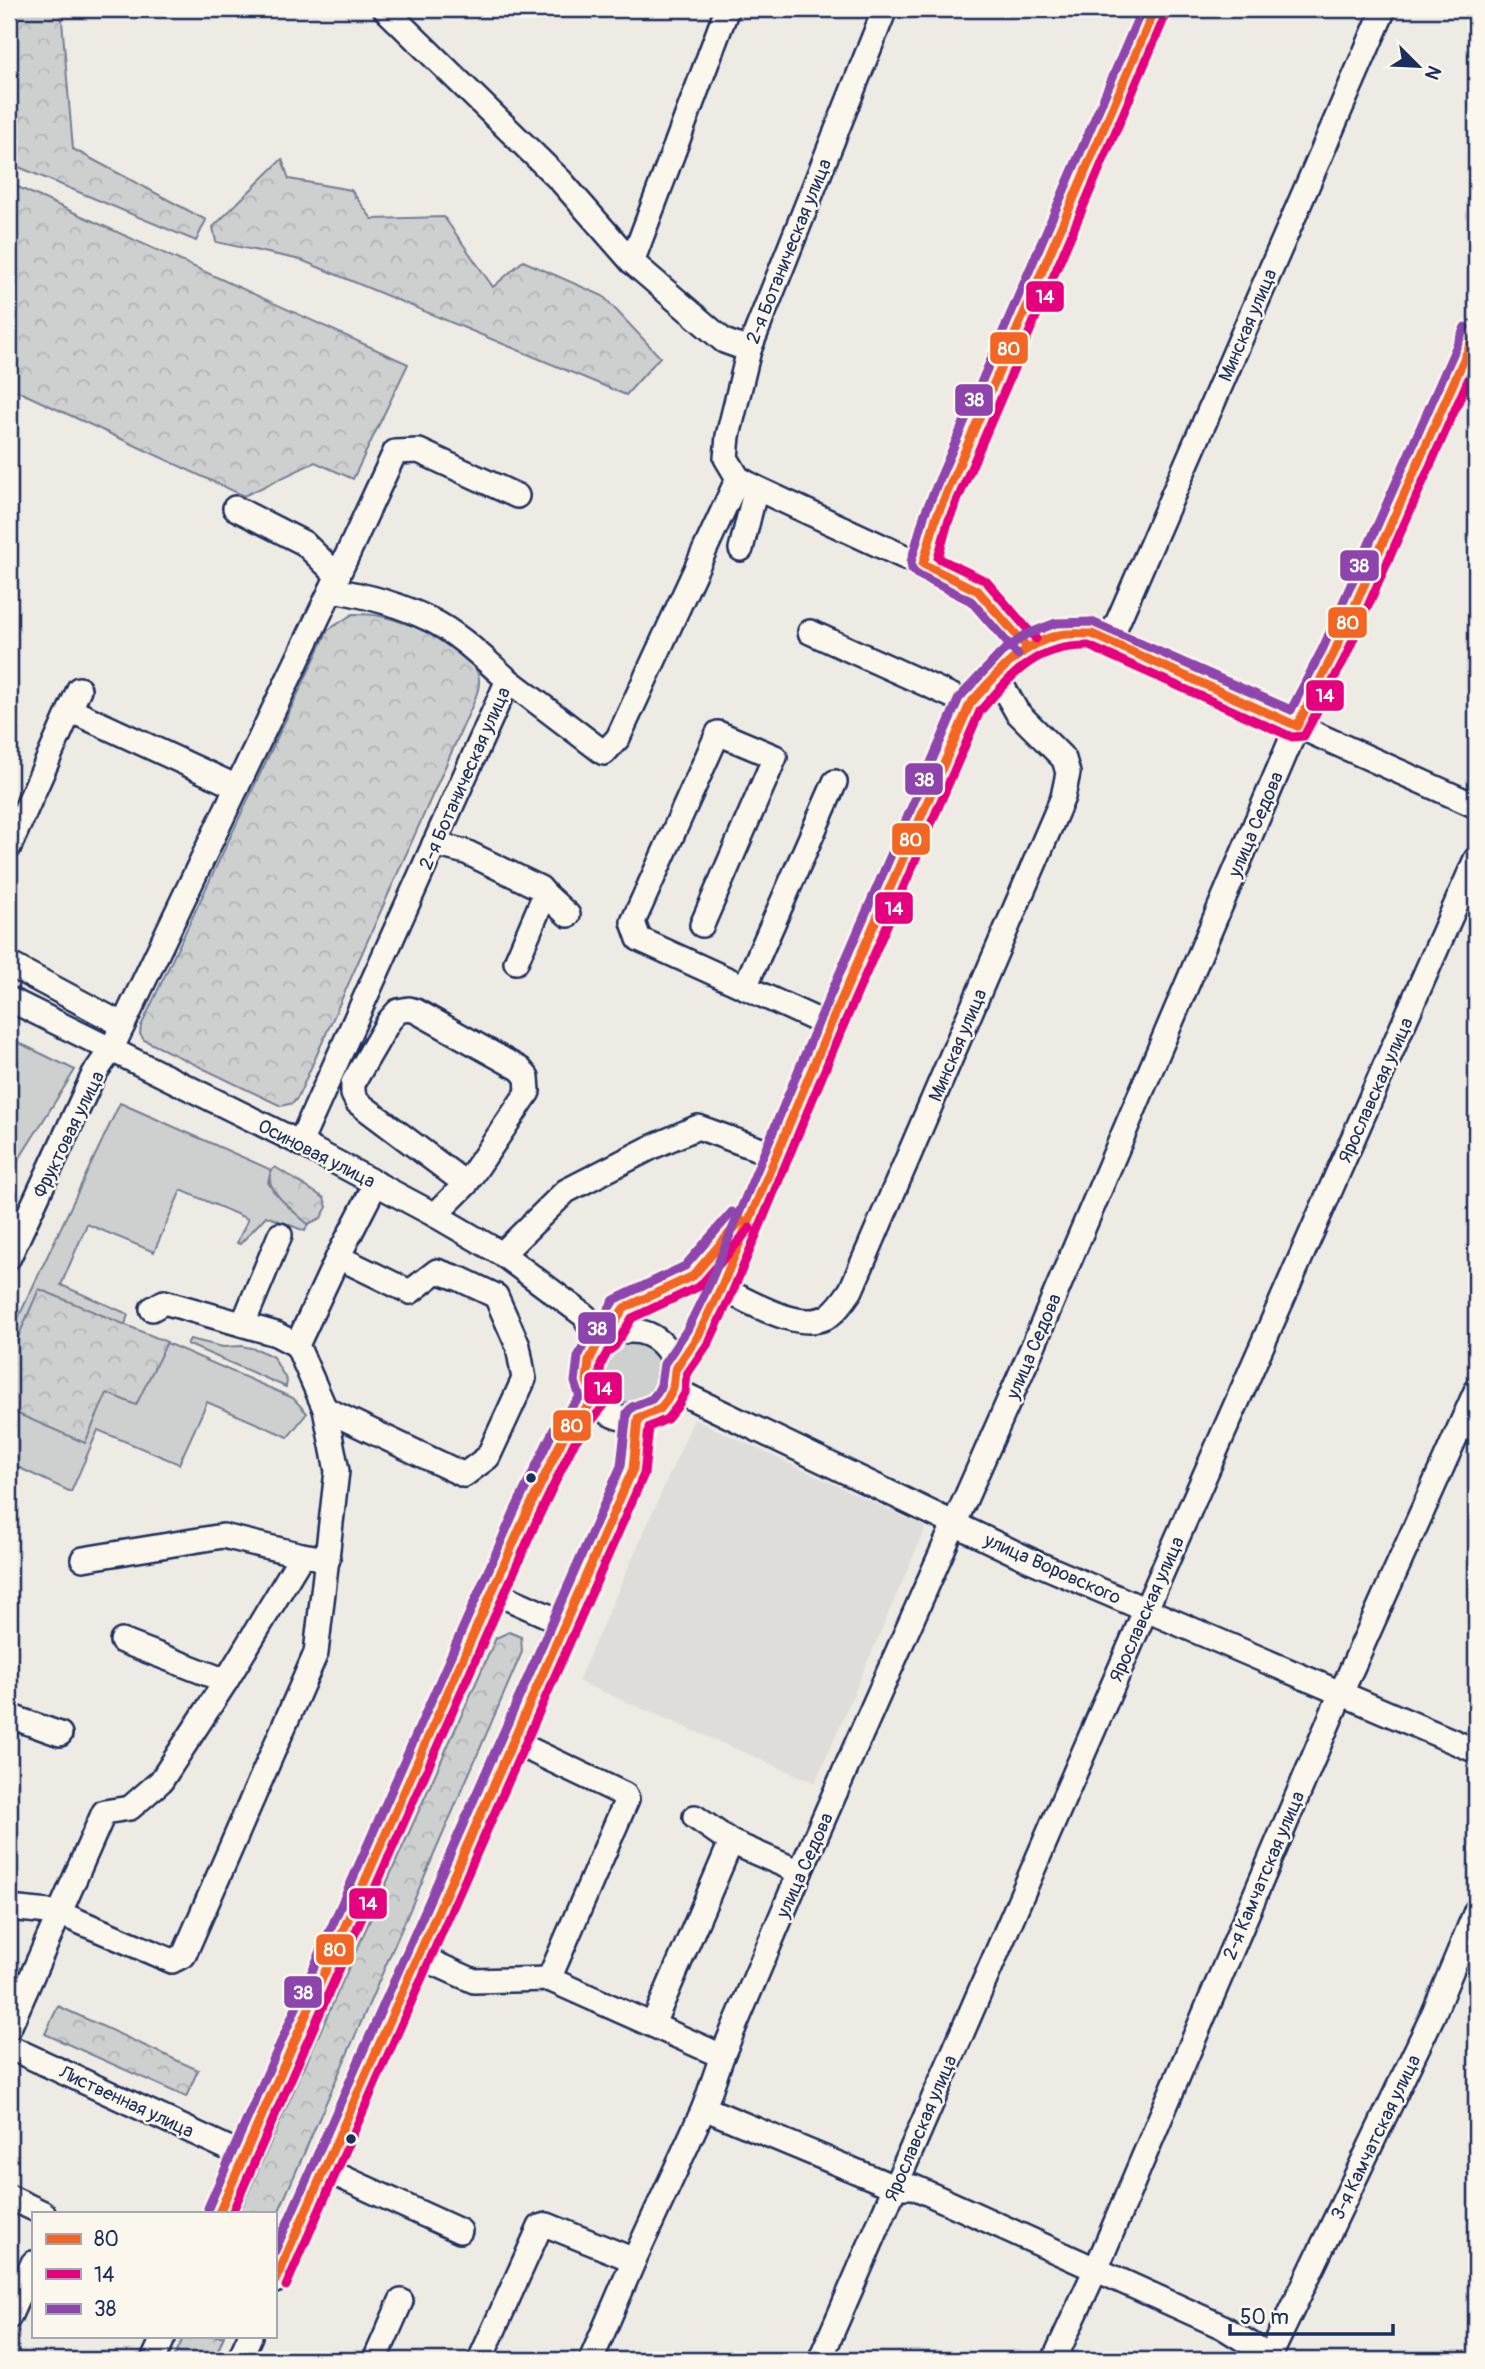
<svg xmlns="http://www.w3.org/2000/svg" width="1485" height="2369" viewBox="0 0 1485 2369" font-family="Pangolin,sans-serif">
	<defs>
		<pattern id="forest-crowns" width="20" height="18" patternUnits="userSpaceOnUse" patternTransform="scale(1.75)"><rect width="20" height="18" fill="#cecfcf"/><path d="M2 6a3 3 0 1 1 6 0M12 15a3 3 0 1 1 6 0" fill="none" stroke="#b0b2b4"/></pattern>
	</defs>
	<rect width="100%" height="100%" fill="#eeebe4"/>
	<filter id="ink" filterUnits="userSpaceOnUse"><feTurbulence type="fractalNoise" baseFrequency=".0143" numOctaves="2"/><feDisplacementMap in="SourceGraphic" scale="14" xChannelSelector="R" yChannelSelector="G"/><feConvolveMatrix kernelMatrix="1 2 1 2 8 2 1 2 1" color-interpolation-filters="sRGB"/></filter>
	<g filter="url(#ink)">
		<polygon fill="#deddda" points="694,1419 926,1527 815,1783 578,1681"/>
		<g fill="#cecfcf" stroke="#747f96" stroke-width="2">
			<polygon points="9,1038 75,1070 9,1175"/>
			<polygon points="120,1103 267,1168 271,1171 268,1182 273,1191 308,1224 305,1231 266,1216 240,1244 237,1243 248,1219 181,1190 154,1252 87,1224 61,1285 128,1314 125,1325 293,1398 307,1413 288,1437 207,1402 179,1464 98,1430 71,1492 9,1463 9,1337"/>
			<polygon points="190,1339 223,1347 242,1346 259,1350 273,1357 287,1381 286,1387 187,1344"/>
			<circle cx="632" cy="1372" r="31"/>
		</g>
		<g fill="url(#forest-crowns)" stroke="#747f96" stroke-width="2">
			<polygon points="9,9 61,9 73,149 206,220 196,241 9,163"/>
			<polygon points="282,159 289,179 351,190 372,219 444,217 493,287 523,261 603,296 660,357 626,395 301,260 216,242 213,227"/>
			<polygon points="9,183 408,364 353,479 315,462 244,496 9,387"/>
			<path d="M353,614c9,0 18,0 27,2 27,6 102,32 99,67 0,7 -4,15 -6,21l-175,393 -5,6 -12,3 -137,-66 -4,-6 1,-8 187,-396z"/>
			<path d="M275,1167l49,31 3,9 -6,11 -13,6c-12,-11 -53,-40 -33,-57z"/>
			<polygon points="39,1289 167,1342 136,1405 107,1393 85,1443 9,1410 9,1358"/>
			<polygon points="509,1632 521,1637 522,1652 275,2220 275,2213 239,2213 496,1638"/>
			<polygon points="58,2006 198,2070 186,2097 45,2034"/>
			<polygon points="184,2336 224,2336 214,2360 173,2360"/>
		</g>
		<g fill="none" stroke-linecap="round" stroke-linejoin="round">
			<defs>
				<g id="minor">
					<polyline points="385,9 561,181 632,262"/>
					<polyline points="727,9 632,262 724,341 749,350"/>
					<polyline points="885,9 749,350 728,436 726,458 738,478 756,488 978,591 992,605 1027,647"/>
					<polyline points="235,508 304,543 338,576"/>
					<polyline points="741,549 756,488"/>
					<polyline points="923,564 936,518 1155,9"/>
					<polyline points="810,632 970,704"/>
					<polyline points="1109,642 1384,9"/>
					<polyline points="508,680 604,753 618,738 738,478"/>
					<polyline points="70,710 79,689"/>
					<polyline points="434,844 466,852 540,888 545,894 516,962"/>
					<polyline points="9,847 70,710 237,787"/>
					<polyline points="545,894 568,915"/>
					<polyline points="702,925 775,757 718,733 633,922 639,939 830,1026"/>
					<polyline points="9,964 123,1025"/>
					<polyline points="745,987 835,782"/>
					<polyline points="9,999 300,1143 435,1215 502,1254 585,1316 598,1343"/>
					<path d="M300,1143l208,-463c-24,-21 -49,-46 -77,-60 -30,-15 -66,-25 -100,-30"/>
					<polyline points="435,1215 466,1184 528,1092 527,1077 520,1069 416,1011 409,1009 398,1011 389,1021 353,1083 353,1094 357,1102 466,1184"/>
					<polyline points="502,1254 566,1191 650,1148 698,1127 775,1155"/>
					<polyline points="9,1257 94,1074 111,1050 123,1025 331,590 395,452 419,451 517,496"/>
					<path d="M721,1288c26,12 81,47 109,27 9,-7 15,-16 21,-25l212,-493 5,-24 -4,-14 -47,-47 -21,-37"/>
					<polyline points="152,1309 164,1302 276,1334 297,1345"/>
					<polyline points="243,1324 280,1235"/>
					<circle cx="631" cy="1375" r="44"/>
					<polyline points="605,1338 624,1308 693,1276 742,1219"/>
					<path d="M675,1370c50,-75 77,-162 112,-244 60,-141 122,-282 183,-422 27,-30 49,-59 89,-69 10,-2 23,-1 33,-1l384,172"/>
					<polyline points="673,1389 1032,1561 1476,1751"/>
					<polyline points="325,1409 464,1475 488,1457 524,1379 518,1346 496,1296 460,1279 437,1271 410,1292 338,1257"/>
					<polyline points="83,1559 223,1536 302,1555"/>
					<polyline points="492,1591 566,1624"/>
					<polyline points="122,1641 226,1681"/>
					<polyline points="9,1716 60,1734"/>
					<polyline points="514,1742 625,1795 627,1799 549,1979"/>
					<polyline points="695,1817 731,1842 800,1872"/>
					<polyline points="9,1908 59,1913 172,1961 184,1955 316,1653 337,1471 325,1409 297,1345 338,1257 376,1183"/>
					<polyline points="418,1956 474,1981 549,1979 722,2056"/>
					<polyline points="653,2024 731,1842"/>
					<polyline points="9,2028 104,1812 130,1808 161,1781 226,1681 302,1555 328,1559"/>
					<polyline points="9,2047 245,2156"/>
					<polyline points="704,2108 894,2187 914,2187 1223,2327 1270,2356"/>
					<polyline points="324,2169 460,2231"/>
					<polyline points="9,2197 43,2213"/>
					<polyline points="219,2213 525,1517 564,1436 594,1399"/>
					<polyline points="275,2281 633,1469 638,1418"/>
					<polyline points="9,2317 33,2263"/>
					<polyline points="153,2360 164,2336"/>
					<polyline points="239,2360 250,2336"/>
					<polyline points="375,2360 401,2301"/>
					<polyline points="480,2360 540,2227 547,2225 634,2260"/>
					<polyline points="591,2360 634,2260 704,2108 722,2056 800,1872 1034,1344 1297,726 1334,653 1476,332"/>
					<polyline points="820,2360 1146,1609 1476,859"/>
					<polyline points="1054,2360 1096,2269 1341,1693 1476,1391"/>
					<polyline points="1268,2360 1433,2015 1476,1911"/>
				</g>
			</defs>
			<use href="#minor" stroke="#1b2f5e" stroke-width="28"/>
			<use href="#minor" stroke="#fbf7ec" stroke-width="23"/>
			<defs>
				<g id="bus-1">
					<polyline points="1027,647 978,591 923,564 936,518 1155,9"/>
					<polyline points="219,2213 525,1517 564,1436 594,1399 587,1381 589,1361 598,1343 605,1338 624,1308 693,1276 741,1220"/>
					<path d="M275,2281l358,-812 5,-51 22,-9 7,-9 6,-11 2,-19 23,-34 23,-48 109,-262 140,-322c25,-28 51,-60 89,-69 11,-2 22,-1 33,-1l205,92 37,-73 142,-321"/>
				</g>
				<g id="bus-2">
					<polyline points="1036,639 986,581 938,558 948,522 1166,14"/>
					<polyline points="232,2213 536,1522 574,1443 605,1404 606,1396 599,1379 601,1364 608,1351 615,1346 632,1318 700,1286 750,1228"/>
					<path d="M286,2286l358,-812 5,-47 18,-8 10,-12 8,-14 2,-19 22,-32 23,-49 109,-262 139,-320c34,-38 55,-66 109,-65l203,91 12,-1 41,-78 131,-296"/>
				</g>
				<g id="bus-3">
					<polyline points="1018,655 971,601 917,574 912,569 911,562 925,513 1142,9"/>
					<polyline points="208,2208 514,1512 554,1429 580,1397 575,1382 578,1357 588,1336 596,1329 614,1300 685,1266 732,1212"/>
					<polyline points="275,2251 621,1466 627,1413 632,1407 652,1399 657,1393 661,1385 664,1364 687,1330 710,1283 819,1021 959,698 1001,653 1025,635 1056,623 1092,622 1291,710 1323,648 1465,327"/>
				</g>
			</defs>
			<use href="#bus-1" stroke="#fbf7ec" stroke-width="14"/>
			<use href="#bus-2" stroke="#fbf7ec" stroke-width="14"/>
			<use href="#bus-3" stroke="#fbf7ec" stroke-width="14"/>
			<use href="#bus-1" stroke="#f26522" stroke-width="9"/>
			<use href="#bus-2" stroke="#e5007d" stroke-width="9"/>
			<use href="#bus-3" stroke="#8e44ad" stroke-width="9"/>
		</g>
	</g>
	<g fill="#1b2f5e" stroke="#fbf7ec" stroke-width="2.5">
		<circle cx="531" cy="1478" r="6"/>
		<circle cx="351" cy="2139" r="6"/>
	</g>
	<g text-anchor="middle" stroke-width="5" stroke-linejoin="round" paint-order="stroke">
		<g font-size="19" fill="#1b2f5e" stroke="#fbf7ec">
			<text transform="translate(788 251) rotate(-68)" y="7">2-я Ботаническая улица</text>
			<text transform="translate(1247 325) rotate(-67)" y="7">Минская улица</text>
			<text transform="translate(464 778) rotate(-66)" y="7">2-я Ботаническая улица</text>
			<text transform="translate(1255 824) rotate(-67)" y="7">улица Седова</text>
			<text transform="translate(957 1045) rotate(-67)" y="7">Минская улица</text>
			<text transform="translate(1375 1090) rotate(-66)" y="7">Ярославская улица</text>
			<text transform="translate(68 1134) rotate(-64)" y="7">Фруктовая улица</text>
			<text transform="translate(317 1153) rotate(27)" y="7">Осиновая улица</text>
			<text transform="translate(1033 1346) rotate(-67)" y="7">улица Седова</text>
			<text transform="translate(1053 1568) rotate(24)" y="7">улица Воровского</text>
			<text transform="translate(1146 1609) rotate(-66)" y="7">Ярославская улица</text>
			<text transform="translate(804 1865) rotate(-66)" y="7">улица Седова</text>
			<text transform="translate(1263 1875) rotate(-67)" y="7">2-я Камчатская улица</text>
			<text transform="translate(127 2101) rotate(25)" y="7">Лиственная улица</text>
			<text transform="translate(920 2128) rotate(-67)" y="7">Ярославская улица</text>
			<text transform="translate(1375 2137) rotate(-64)" y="7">3-я Камчатская улица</text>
		</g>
	</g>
	<g stroke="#fbf7ec" stroke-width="2.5">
		<rect x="1025" y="280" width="40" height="33" rx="7" fill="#e5007d"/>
		<rect x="989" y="331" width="40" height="34" rx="7" fill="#f26522"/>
		<rect x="954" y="383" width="40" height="34" rx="7" fill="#8e44ad"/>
		<rect x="1339" y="549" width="41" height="33" rx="7" fill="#8e44ad"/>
		<rect x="1327" y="606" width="41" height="33" rx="7" fill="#f26522"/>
		<rect x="1305" y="679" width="40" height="33" rx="7" fill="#e5007d"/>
		<rect x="904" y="762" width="40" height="34" rx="7" fill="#8e44ad"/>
		<rect x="891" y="822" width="40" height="34" rx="7" fill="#f26522"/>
		<rect x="874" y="891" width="40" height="34" rx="7" fill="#e5007d"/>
		<rect x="577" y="1311" width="40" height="34" rx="7" fill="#8e44ad"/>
		<rect x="583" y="1371" width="40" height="34" rx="7" fill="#e5007d"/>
		<rect x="552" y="1409" width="40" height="33" rx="7" fill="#f26522"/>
		<rect x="348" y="1887" width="40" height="33" rx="7" fill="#e5007d"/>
		<rect x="315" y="1933" width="40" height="33" rx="7" fill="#f26522"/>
		<rect x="283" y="1975" width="40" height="34" rx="7" fill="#8e44ad"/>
	</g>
	<g font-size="19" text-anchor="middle" font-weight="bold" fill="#fff">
		<text x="1045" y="303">14</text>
		<text x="1009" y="355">80</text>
		<text x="974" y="406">38</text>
		<text x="1359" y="572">38</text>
		<text x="1348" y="629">80</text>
		<text x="1325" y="702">14</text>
		<text x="924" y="786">38</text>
		<text x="911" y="846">80</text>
		<text x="894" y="915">14</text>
		<text x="597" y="1335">38</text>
		<text x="603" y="1395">14</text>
		<text x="572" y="1432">80</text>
		<text x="368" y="1910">14</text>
		<text x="335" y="1956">80</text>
		<text x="303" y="1999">38</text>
	</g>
	<rect width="1485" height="2369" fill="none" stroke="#fbf7ec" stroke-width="35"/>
	<rect x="18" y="18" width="1450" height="2334" fill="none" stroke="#1b2f5e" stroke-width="2.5" filter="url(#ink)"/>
	<rect x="32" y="2212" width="245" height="126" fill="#fbf7ec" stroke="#a1a7b3" stroke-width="2"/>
	<rect x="46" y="2234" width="35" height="10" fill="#f26522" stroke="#a1a7b3" stroke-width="2"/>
	<text x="94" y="2246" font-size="21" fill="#1b2f5e">80</text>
	<rect x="46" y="2269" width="35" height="10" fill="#e5007d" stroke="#a1a7b3" stroke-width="2"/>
	<text x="94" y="2282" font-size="21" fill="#1b2f5e">14</text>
	<rect x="46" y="2304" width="35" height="10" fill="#8e44ad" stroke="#a1a7b3" stroke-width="2"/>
	<text x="94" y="2316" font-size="21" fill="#1b2f5e">38</text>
	<g transform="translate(1418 66) rotate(114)" stroke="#fbf7ec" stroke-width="5" paint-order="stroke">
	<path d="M0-5L12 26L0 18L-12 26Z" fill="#1b2f5e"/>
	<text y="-10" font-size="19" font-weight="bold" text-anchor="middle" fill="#1b2f5e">N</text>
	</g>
	<path d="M1230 2324v10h163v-10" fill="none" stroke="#1b2f5e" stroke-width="3.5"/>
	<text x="1240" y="2324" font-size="21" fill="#1b2f5e" stroke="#fbf7ec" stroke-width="5" paint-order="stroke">50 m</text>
</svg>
